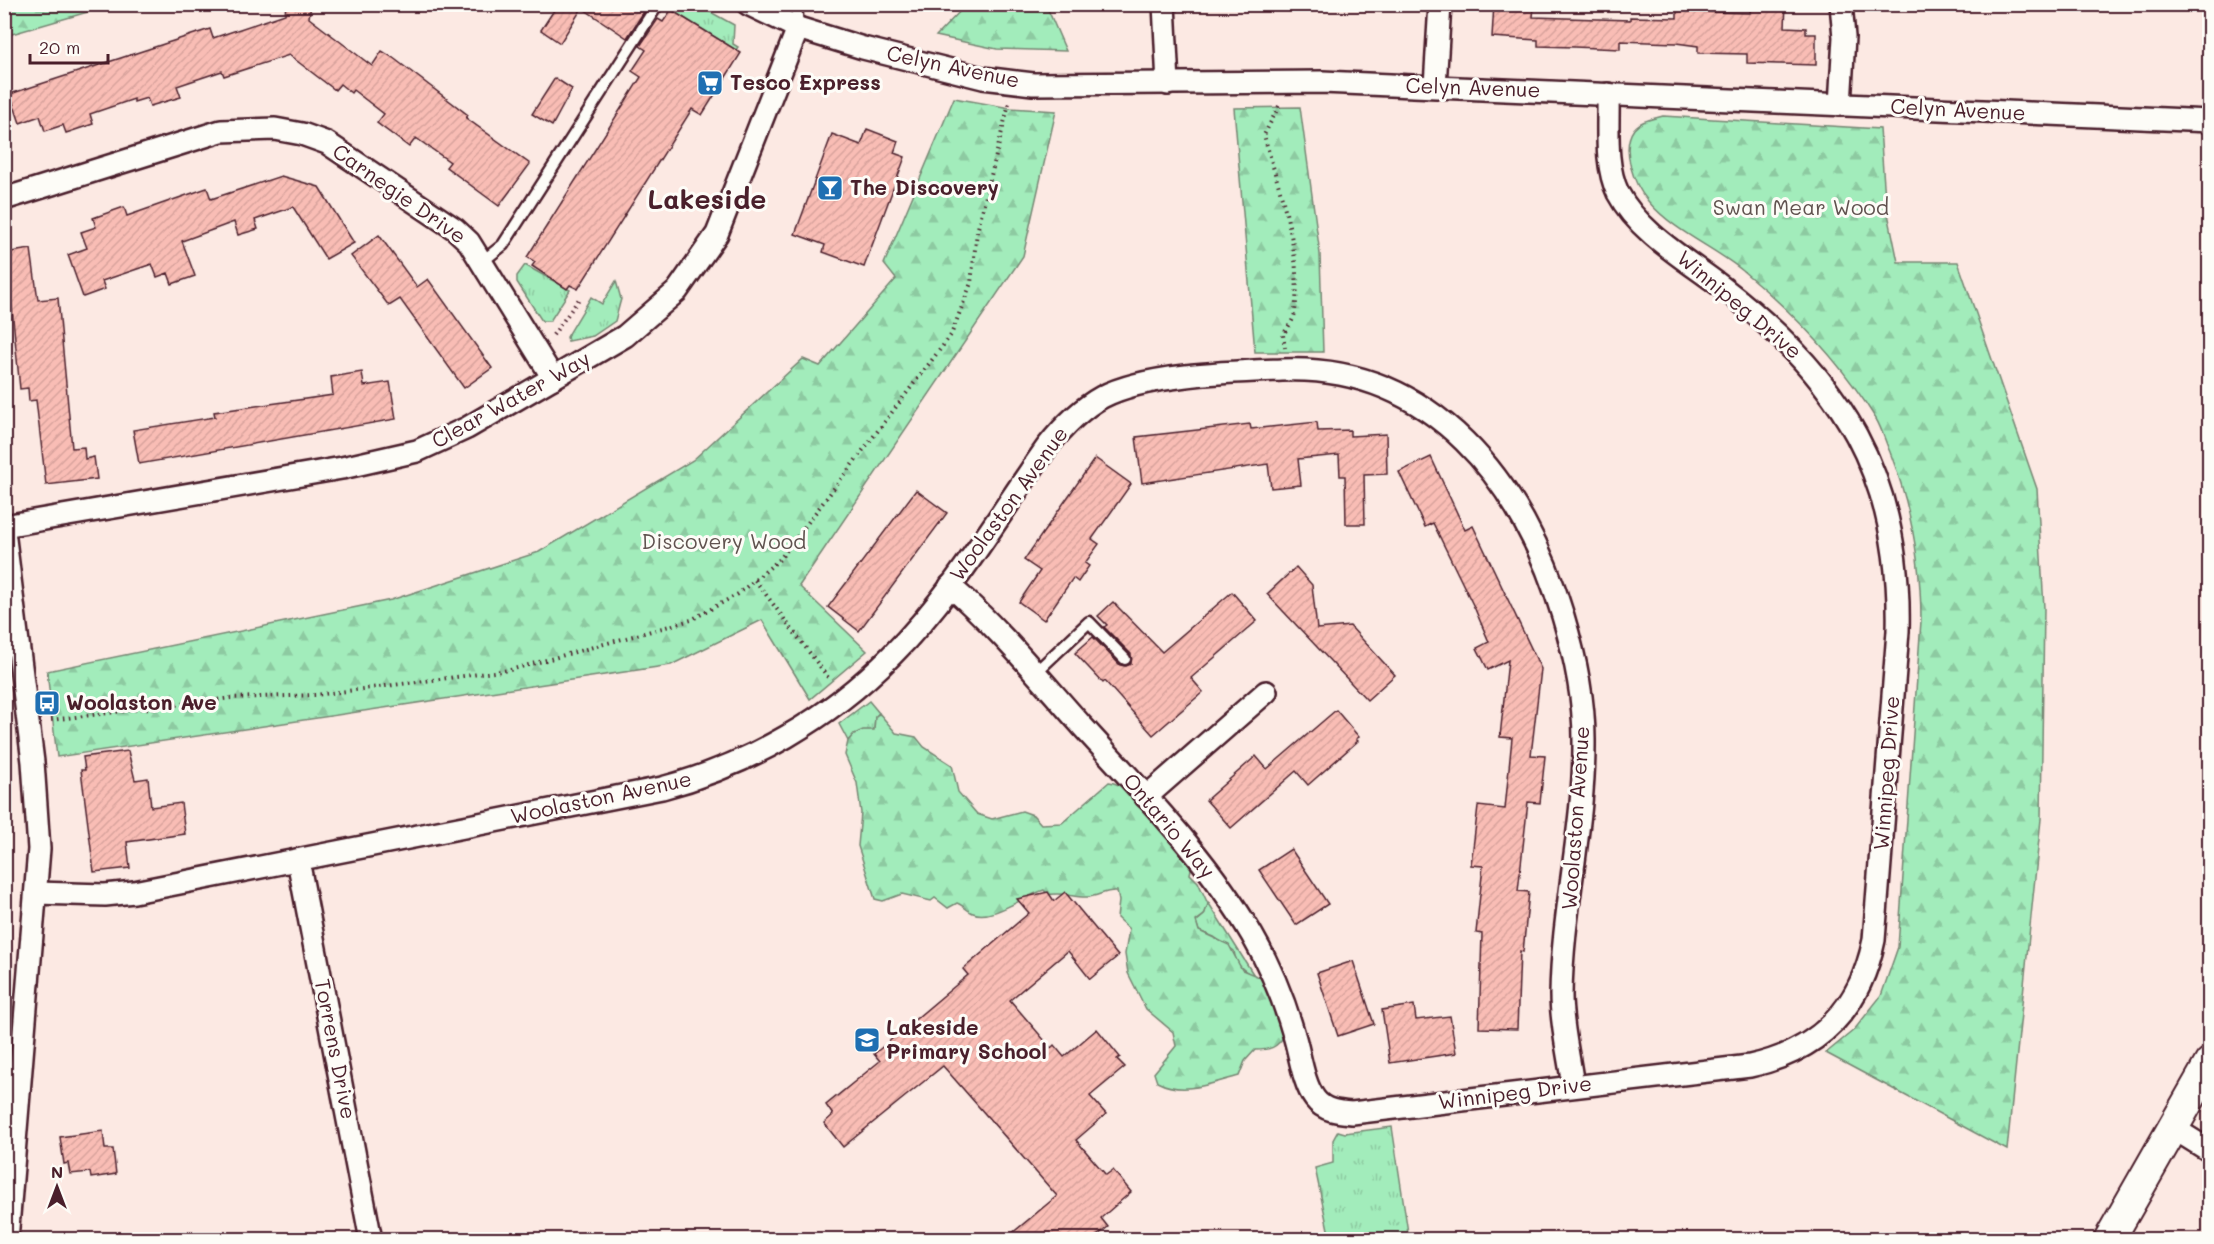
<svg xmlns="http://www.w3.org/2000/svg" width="2214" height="1244" viewBox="0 0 2214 1244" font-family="Mali,sans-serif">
	<defs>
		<pattern id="grass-tufts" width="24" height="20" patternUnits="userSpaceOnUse" patternTransform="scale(1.5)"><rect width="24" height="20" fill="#a2ecbb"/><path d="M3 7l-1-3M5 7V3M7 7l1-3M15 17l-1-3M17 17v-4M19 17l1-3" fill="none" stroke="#8dcaa1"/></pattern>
		<pattern id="forest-firs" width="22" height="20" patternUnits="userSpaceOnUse" patternTransform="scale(1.5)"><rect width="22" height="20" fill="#a2ecbb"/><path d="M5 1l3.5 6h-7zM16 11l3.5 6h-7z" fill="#8dcaa1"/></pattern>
		<pattern id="building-hatch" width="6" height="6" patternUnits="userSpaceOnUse" patternTransform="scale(1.5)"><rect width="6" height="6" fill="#f9bdb5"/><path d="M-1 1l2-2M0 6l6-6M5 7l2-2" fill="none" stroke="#d7a29c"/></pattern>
	</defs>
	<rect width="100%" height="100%" fill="#fce9e3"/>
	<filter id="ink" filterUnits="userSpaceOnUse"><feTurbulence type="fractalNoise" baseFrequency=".0167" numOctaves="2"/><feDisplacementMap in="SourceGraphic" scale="12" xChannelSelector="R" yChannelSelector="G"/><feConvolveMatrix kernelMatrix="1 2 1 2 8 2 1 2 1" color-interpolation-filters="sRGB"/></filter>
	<g filter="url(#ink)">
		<g fill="url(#grass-tufts)" stroke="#768673" stroke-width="1.5">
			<polygon points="686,5 698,5 734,25 733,44 738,47 736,50 676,13"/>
			<polygon points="525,265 570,290 550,321 542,321 517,282 517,276"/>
			<polygon points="616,281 621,299 615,321 593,336 568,341 567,337 591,297 602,304"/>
			<polygon points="869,701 879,713 875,717 874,731 854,734 848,741 839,724"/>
			<path d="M1208,902l47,75c-12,-7 -19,-11 -21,-26l-20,-14 -15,-6 -3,-9 8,-7z"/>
			<polygon points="1392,1127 1409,1239 1330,1239 1315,1168 1333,1163 1333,1140 1338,1131 1345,1133"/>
		</g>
		<g fill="url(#forest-firs)" stroke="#768673" stroke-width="1.5">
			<polygon points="5,4 112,4 112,5 5,36"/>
			<polygon points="966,5 1046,5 1066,51 997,49 936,36"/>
			<polygon points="954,98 1010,108 1056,111 1023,256 799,586 867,651 810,699 762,620 671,665 57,757 47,671 391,600 539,552 693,460 803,359 820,366 896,279 884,264"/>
			<polygon points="1300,107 1320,254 1323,352 1255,352 1234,108"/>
			<path d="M1663,116l217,13 5,70 13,63h60l79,227 7,119 -3,211 -34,331 -181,-97 28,-23 27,-34 17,-49 23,-326c0,-59 -10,-115 -31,-169 -5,-11 -8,-23 -14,-33 -35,-57 -82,-106 -133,-148 -29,-24 -70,-40 -95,-70 -14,-16 -28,-53 -14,-72 7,-9 19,-10 29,-13z"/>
			<path d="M879,713l17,20 20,4 8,10 28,18 6,27 19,22 15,5 30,-8 11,4 8,9 21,-1 47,-41c29,4 64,55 84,78l-3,14 8,8 10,22 -4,11 -8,6 3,10 30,14 13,25 27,11 15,54c-6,13 -15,15 -29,15l-10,11 -6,15c-27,7 -55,20 -82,6l-3,-9 22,-27 -3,-14 -27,-23 -18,-36 -3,-19 4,-25 -12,-11 2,-17 -2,-10c-12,-1 -18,5 -29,6 -14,1 -27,-6 -40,-2l-4,-5c-20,6 -52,31 -71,23 -6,-2 -10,-8 -16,-10l-9,5 -13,-10 -4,3 -29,-7 -19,7 -8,-2 -17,-53 3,-33 -4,-30 -12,-28 3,-14 6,-7 9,-4h11l1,-13z"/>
		</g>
		<g fill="url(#building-hatch)" stroke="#4a1f2b" stroke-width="1.5">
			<polygon points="286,4 311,4 309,18 372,66 382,51 392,57 468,115 466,118 530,164 499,206 446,167 450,162 416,138 409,147 377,123 384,114 353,90 351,93 340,84 335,90 289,55 224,76 222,71 177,86 181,97 150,106 147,98 134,102 134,99 90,114 93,124 66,133 63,125 45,131 40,116 20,123 10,94 210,29 213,38 285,14"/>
			<polygon points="558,4 636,4 645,10 627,38 582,8 560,43 541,30"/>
			<polygon points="1494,4 1534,6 1533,17 1630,20 1630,17 1677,18 1677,11 1750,13 1751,4 1786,4 1785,27 1806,28 1806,34 1816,34 1816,65 1747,63 1747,54 1698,53 1698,46 1676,43 1620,41 1620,49 1574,47 1538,46 1538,40 1492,37"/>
			<polygon points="671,10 741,53 702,115 692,109 578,289 570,285 567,289 532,266 535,262 527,257 641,77 632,71 646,50 640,46 658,19 663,22"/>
			<polygon points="555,78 572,89 552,126 532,114"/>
			<polygon points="867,129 898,141 894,153 905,157 864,267 823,252 825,245 795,234 832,134 861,145"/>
			<polygon points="281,176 319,187 354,243 326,259 293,207 255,220 258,229 238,235 234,222 182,241 195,276 172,284 168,273 157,277 152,264 102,281 105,289 83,297 68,255 87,248 81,232 96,227 93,218 124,207 127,216 207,188 211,199"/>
			<polygon points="379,235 417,287 428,279 492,368 464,388 400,299 389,306 351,256"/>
			<polygon points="31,249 38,300 58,298 72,448 84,447 85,459 94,457 97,479 46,485 36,400 29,401 28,388 20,389 10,289 4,290 4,253"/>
			<polygon points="362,372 364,386 390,382 396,419 139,464 133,430 215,417 214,412 333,395 331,377"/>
			<polygon points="1317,422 1318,431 1350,430 1350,436 1386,434 1387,474 1364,475 1365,524 1346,524 1345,476 1340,476 1339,455 1298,459 1301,485 1271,488 1268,464 1142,483 1136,437 1250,424 1251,429"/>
			<polygon points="1431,457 1465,530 1473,526 1541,669 1531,755 1545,756 1540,803 1528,802 1518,891 1529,892 1523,952 1520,951 1517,1029 1479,1028 1482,934 1476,933 1483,866 1471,865 1478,806 1505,809 1512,738 1500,737 1508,660 1488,670 1477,648 1489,642 1475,609 1433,523 1425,527 1399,472"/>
			<polygon points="1095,458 1131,484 1092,539 1099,544 1085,563 1089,566 1078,582 1073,578 1044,620 1019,602 1040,571 1024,560"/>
			<polygon points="916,490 947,513 859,631 828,607"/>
			<polygon points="1296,567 1312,585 1317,629 1350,626 1395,675 1367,700 1267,594"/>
			<polygon points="1232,592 1257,621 1191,678 1203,692 1153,735 1105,681 1103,683 1075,653 1093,637 1120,665 1126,666 1131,664 1131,654 1104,627 1107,625 1098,616 1113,602 1162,652"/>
			<polygon points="1336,710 1359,737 1356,739 1358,741 1308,785 1296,771 1231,828 1206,800 1256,756 1267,769"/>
			<polygon points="128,751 135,780 148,778 151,807 181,803 185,834 127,842 130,868 94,872 81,770 85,770 83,757"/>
			<polygon points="1291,849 1328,904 1296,925 1259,870"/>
			<polygon points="1048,892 1054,901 1065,892 1118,956 1090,979 1068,951 1010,1000 1051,1048 1054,1045 1064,1057 1097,1029 1120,1057 1117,1059 1125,1067 1090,1096 1106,1114 1076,1140 1106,1175 1113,1170 1131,1192 1101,1218 1108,1227 1093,1239 1005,1239 1057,1196 943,1066 843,1147 824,1123 833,1115 826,1105 880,1061 874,1054 968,975 963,969 1029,913 1017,899"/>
			<polygon points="1353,961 1374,1024 1338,1036 1317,973"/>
			<polygon points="1414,1005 1416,1020 1450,1016 1456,1053 1390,1063 1382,1010"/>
			<polygon points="103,1131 105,1149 113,1149 116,1174 91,1178 90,1172 70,1174 68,1163 64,1164 60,1137"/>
		</g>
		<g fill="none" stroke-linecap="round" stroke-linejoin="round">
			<defs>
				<g id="lane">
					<polyline points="796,4 798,28"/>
					<polyline points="483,261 503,245 658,4"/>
					<polyline points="1035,673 1089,622 1125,659"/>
				</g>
				<g id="street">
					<polyline points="748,4 798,28 863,48 983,78 1033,84 1322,82 2210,121"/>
					<polyline points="1164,4 1168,84"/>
					<polyline points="1435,86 1440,4"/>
					<polyline points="1840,105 1844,37 1841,4"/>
					<polyline points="4,199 221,131 275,129 302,134 327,143 455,229 469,242 553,378"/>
					<polyline points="4,526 342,468 417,451 467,428 625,336 677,291 717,234 798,28"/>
					<polyline points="4,531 33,762 39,849 7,1240"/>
					<path d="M950,586c49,42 90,93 133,141 60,66 124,131 169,208 18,31 32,65 42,100 6,19 9,48 21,64 9,12 24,13 37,14l398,-47c69,-15 110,-57 124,-126l24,-309c4,-155 -56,-252 -176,-344 -35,-27 -83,-54 -104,-94 -14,-29 -9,-68 -10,-99"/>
					<polyline points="1146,797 1266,692"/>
					<polyline points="298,860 371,1240"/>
					<path d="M36,893l69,2 29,-3 528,-104c87,-23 167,-69 230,-133 61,-61 106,-139 155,-208 16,-20 33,-38 55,-50 44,-23 130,-25 180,-27 151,-6 242,114 281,246 12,40 21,81 21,123 1,86 -22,171 -23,256 0,30 8,61 12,91"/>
					<polyline points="2173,1128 2210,1151"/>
				</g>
				<polyline id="secondary" points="2109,1240 2210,1063"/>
			</defs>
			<use href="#lane" stroke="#4a1f2b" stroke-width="15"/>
			<use href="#street" stroke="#4a1f2b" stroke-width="26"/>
			<use href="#secondary" stroke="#4a1f2b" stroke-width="34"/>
			<g stroke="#4a1f2b" stroke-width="4" stroke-dasharray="1.5 4.5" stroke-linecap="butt">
				<path d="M1279,106l-15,29c15,56 39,117 31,176 0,8 -8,17 -12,24l2,13"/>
				<polyline points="553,335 579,299"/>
				<polyline points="755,580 830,680"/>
				<polyline points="51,720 231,698 316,695 510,670 691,620 738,594 780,559 951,335 971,283 977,232 1009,103"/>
			</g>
			<use href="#lane" stroke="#fdfcf7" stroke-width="10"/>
			<use href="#street" stroke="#fdfcf7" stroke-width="21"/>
			<use href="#secondary" stroke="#fdfcf7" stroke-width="30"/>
		</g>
	</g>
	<defs>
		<symbol id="supermarket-square" viewBox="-11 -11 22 22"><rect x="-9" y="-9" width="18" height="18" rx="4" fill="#1f6fb2" stroke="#fdfcf7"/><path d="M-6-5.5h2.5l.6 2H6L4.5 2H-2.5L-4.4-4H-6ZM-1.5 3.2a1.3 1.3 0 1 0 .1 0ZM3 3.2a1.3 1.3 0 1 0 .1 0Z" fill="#fff"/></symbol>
		<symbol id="bar-square" viewBox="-11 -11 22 22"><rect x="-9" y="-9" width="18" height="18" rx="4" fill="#1f6fb2" stroke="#fdfcf7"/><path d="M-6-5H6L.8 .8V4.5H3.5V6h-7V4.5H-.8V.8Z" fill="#fff"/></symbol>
		<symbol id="bus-square" viewBox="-11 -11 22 22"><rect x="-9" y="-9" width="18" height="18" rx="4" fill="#1f6fb2" stroke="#fdfcf7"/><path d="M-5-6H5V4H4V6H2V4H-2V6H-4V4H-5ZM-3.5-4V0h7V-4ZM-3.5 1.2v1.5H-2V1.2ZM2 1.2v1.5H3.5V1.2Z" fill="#fff"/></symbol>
		<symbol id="school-square" viewBox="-11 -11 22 22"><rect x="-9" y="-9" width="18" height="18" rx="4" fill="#1f6fb2" stroke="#fdfcf7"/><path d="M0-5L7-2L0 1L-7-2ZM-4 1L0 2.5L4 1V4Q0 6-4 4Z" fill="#fff"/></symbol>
	</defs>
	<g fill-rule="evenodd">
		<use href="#supermarket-square" x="695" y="68" width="30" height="30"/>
		<use href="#bar-square" x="815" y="173" width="30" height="30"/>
		<use href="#bus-square" x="32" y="688" width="30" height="30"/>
		<use href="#school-square" x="852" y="1025" width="30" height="30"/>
	</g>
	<g text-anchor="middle" stroke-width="6" stroke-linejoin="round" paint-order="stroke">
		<g font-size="21" fill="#4a1f2b" stroke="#fdfcf7">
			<text transform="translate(953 67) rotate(12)" y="7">Celyn Avenue</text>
			<text transform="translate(1473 88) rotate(2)" y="7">Celyn Avenue</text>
			<text transform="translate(1958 110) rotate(3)" y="7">Celyn Avenue</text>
			<text transform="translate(399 194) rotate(35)" y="7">Carnegie Drive</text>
			<text transform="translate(1739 305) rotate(40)" y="7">Winnipeg Drive</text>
			<text transform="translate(511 400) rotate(-29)" y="7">Clear Water Way</text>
			<text transform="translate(1009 504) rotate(-54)" y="7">Woolaston Avenue</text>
			<text transform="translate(1887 773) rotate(-86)" y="7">Winnipeg Drive</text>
			<text transform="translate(601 798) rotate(-12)" y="7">Woolaston Avenue</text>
			<text transform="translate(1576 818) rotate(-86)" y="7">Woolaston Avenue</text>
			<text transform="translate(1169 826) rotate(50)" y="7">Ontario Way</text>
			<text transform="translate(335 1049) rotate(79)" y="7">Torrens Drive</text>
			<text transform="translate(1515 1093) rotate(-7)" y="7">Winnipeg Drive</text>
		</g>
		<g font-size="21" font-weight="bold" fill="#4a1f2b" stroke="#fdfcf7" text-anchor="start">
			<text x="730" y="90">Tesco Express</text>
			<text x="850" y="195">The Discovery</text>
			<text x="66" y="710">Woolaston Ave</text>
			<text x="886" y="1035">Lakeside<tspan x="886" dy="24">Primary School</tspan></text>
		</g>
		<g font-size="21" fill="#60524f" stroke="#fdfcf7">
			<text x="1801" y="215">Swan Mear Wood</text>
			<text x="724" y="549">Discovery Wood</text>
		</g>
		<g font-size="27" font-weight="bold" fill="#4a1f2b" stroke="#fdfcf7">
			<text x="707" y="209">Lakeside</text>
		</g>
	</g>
	<rect width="2214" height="1244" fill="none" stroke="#fdfcf7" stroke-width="24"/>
	<rect x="12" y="12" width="2190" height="1220" fill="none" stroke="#4a1f2b" stroke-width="2" filter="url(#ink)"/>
	<g transform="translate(57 1187)" stroke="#fdfcf7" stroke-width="4.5" paint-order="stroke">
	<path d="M0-4.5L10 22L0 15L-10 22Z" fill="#4a1f2b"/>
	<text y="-9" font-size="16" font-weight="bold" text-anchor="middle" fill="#4a1f2b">N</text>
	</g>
	<path d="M30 54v9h78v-9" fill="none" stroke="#4a1f2b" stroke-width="3"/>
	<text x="39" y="54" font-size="18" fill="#4a1f2b" stroke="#fdfcf7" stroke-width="4.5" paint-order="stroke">20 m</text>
</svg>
